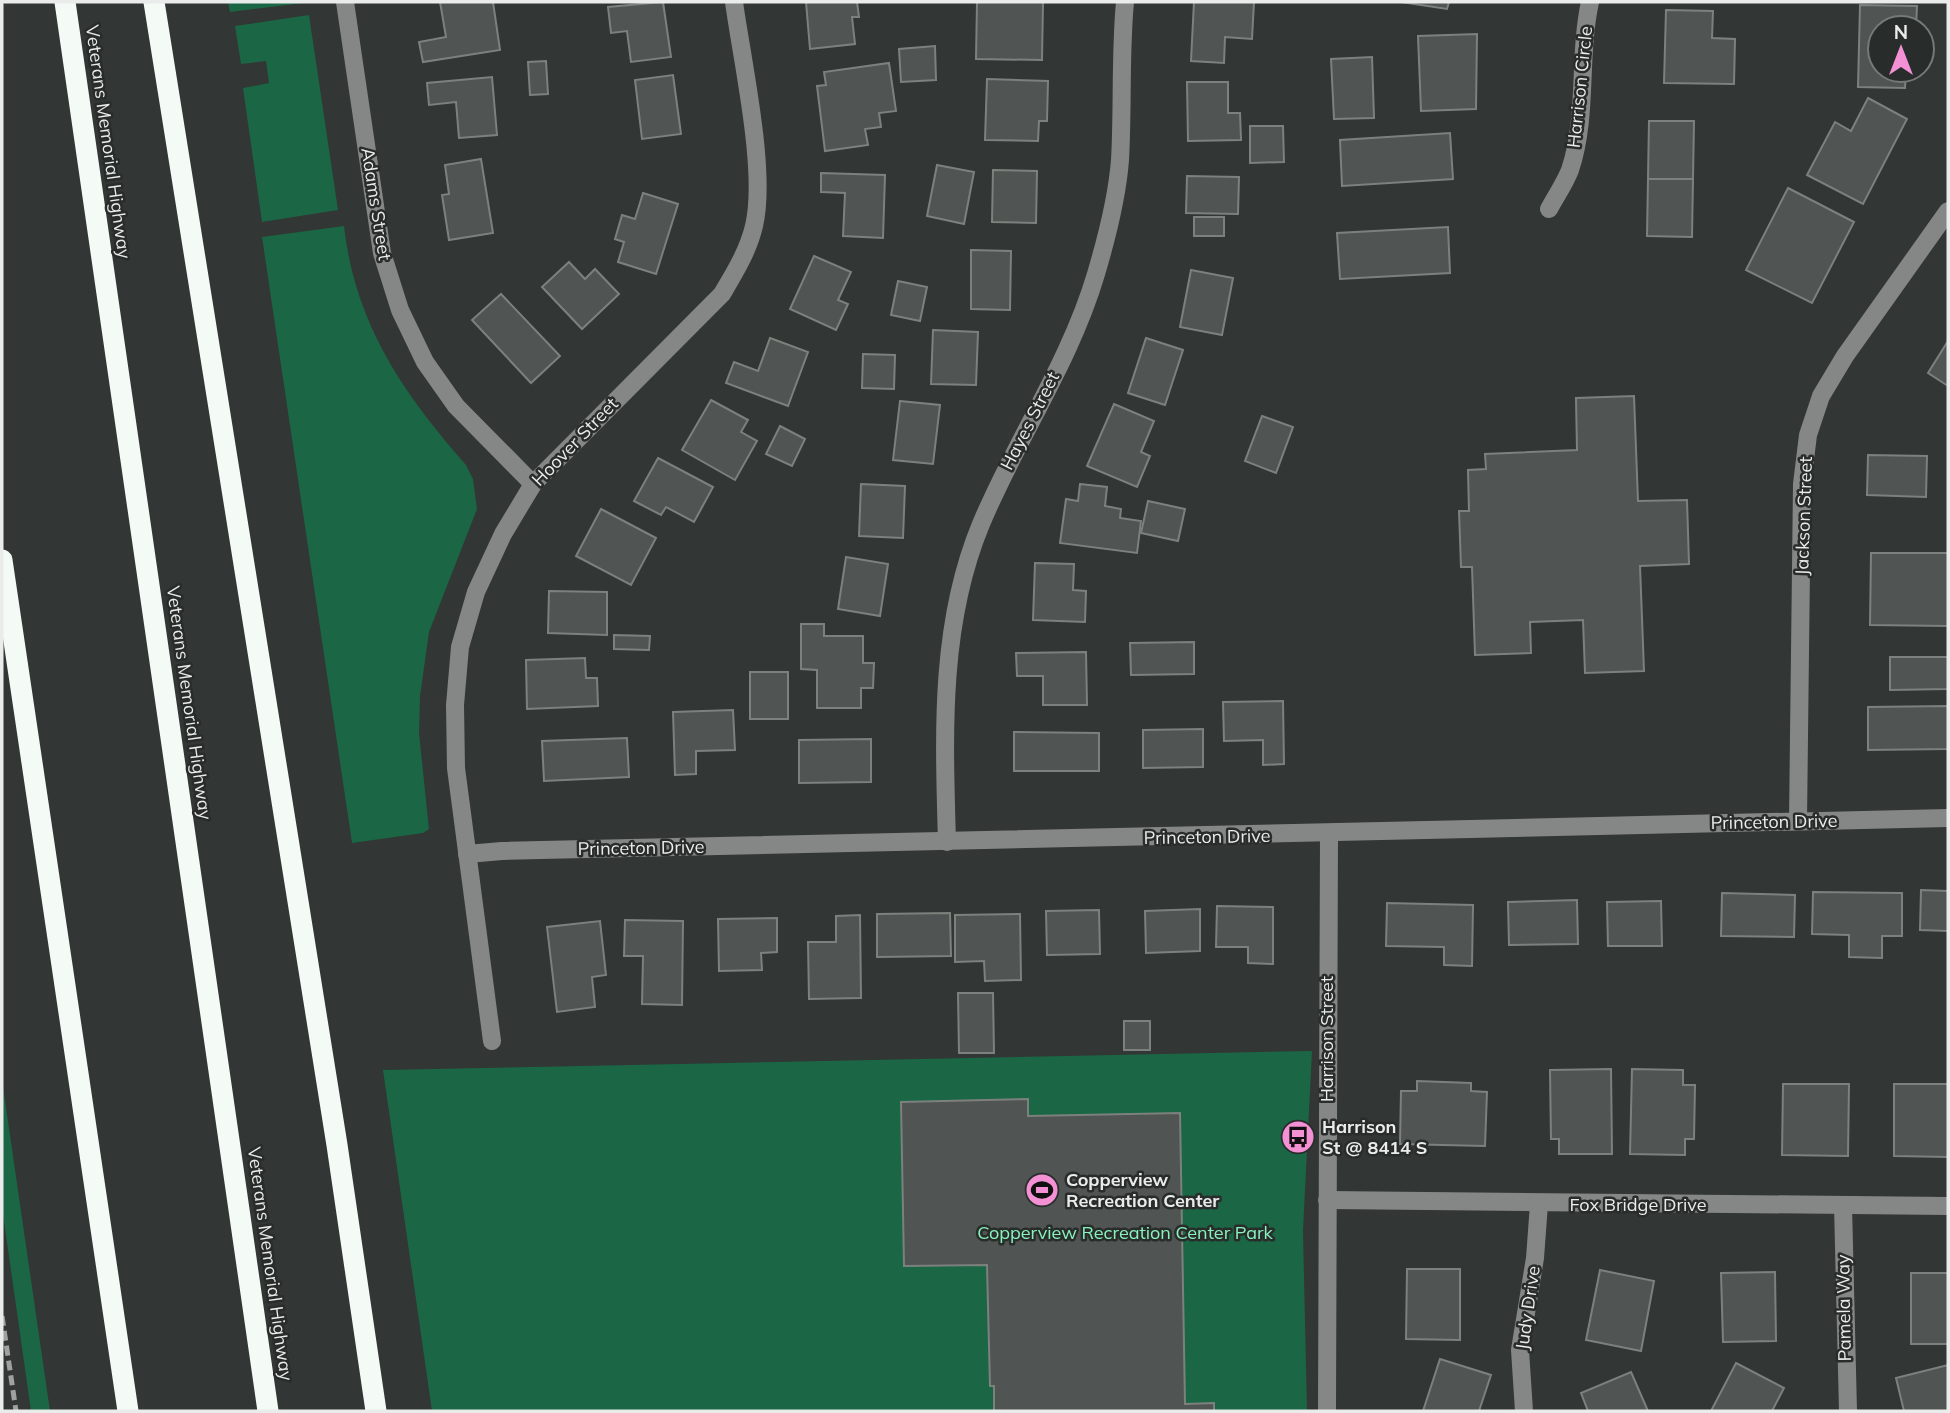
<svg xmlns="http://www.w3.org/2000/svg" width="1950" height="1413" viewBox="0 0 1950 1413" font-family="Mulish,sans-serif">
	<rect width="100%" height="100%" fill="#323634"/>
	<g fill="#1b6645">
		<polygon points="228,2 312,2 230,12"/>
		<polygon points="309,15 338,210 262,222 243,88 269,83 266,61 241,64 235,26"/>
		<path d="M344,226c11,98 59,167 122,239l7,14 4,30 -48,123 -9,64 -1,37 10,96 -6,4 -71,10 -90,-606z"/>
		<polygon points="1312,1051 1303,1230 1307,1411 432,1411 383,1070"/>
		<polygon points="2,1080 50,1411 31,1411 2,1207"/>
	</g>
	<g fill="#505452" stroke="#7c817e" stroke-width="2">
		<polygon points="440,2 493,2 500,50 423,62 419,42 446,37"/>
		<polygon points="663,2 671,57 631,62 627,31 611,33 608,7"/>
		<polygon points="806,2 857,2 859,17 852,17 855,44 810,49"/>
		<polygon points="977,2 1043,2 1042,60 976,59"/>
		<polygon points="1194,2 1254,2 1252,39 1225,37 1224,63 1191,61"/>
		<polygon points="1401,2 1449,2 1447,9"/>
		<polygon points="1860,5 1917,6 1916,28 1880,28 1880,70 1906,70 1905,88 1858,87"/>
		<polygon points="1666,10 1713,11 1712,38 1735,39 1734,84 1664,83"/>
		<polygon points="1477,34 1476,109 1421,111 1418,36"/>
		<polygon points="935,46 936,80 901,82 899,49"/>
		<polygon points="1372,57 1374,118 1334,119 1331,59"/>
		<polygon points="546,61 548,94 530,95 528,62"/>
		<polygon points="889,63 896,111 879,113 881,127 865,129 868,145 825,151 817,86 826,85 824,72"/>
		<polygon points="673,75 681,134 642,139 635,80"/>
		<polygon points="492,77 497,135 459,138 456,102 429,105 427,83"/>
		<polygon points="987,79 1048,81 1047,121 1039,121 1038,141 985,140"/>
		<polygon points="1187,82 1228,82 1228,113 1240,113 1241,140 1188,141"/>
		<polygon points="1868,98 1907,119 1863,204 1807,175 1835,122 1851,131"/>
		<polygon points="1649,121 1694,121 1693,179 1648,179"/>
		<polygon points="1250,126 1283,126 1284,162 1250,163"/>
		<polygon points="1450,133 1453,179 1342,186 1340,140"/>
		<polygon points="481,159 493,233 449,240 442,195 449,194 445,165"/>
		<polygon points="937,165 974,172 964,224 927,216"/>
		<polygon points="993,170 1037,171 1036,223 992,222"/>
		<polygon points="821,173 885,175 883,238 843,236 845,193 821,192"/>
		<polygon points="1187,176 1239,177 1238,214 1186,213"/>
		<polygon points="1648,179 1693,179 1692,237 1647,236"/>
		<polygon points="1788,188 1854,222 1812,303 1746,270"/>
		<polygon points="643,193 678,204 656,274 618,262 624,242 615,239 622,215 635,219"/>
		<rect x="1194" y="217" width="30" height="19"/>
		<polygon points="1448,227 1450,273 1340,279 1337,233"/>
		<polygon points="971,250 1011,251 1010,310 971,309"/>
		<polygon points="814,256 851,272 838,300 848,304 836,330 790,309"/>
		<polygon points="569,262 585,279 595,269 619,294 582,329 542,287"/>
		<polygon points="1191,270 1233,278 1222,335 1180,327"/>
		<polygon points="898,281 927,287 920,321 891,315"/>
		<polygon points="501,294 560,356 531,383 472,320"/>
		<polygon points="933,330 978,332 976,385 931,384"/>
		<polygon points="770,338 808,352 788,406 726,383 734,362 758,371"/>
		<polygon points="1146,338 1183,350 1165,405 1128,393"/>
		<polygon points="1948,341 1948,386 1928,373"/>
		<polygon points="863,354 895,355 894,389 862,388"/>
		<polygon points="1634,396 1638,501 1687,500 1689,564 1640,566 1644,671 1585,673 1583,620 1530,622 1531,653 1475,655 1472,567 1461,567 1459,511 1469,511 1468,470 1486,469 1485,454 1577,450 1576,398"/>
		<polygon points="711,400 748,420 741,432 757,441 735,480 682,450"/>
		<polygon points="900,401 940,405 933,464 893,460"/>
		<polygon points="1114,404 1154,421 1141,452 1150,456 1137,487 1087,466"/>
		<polygon points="1262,416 1293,427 1276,473 1245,461"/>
		<polygon points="780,426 805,439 792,466 766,454"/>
		<polygon points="1868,455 1927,456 1926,497 1867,495"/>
		<polygon points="658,458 713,487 694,522 666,507 661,515 634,501"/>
		<polygon points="861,484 905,486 903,538 859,536"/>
		<polygon points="1080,484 1107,487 1105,506 1121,509 1120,518 1141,521 1137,553 1060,543 1066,499 1078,501"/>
		<polygon points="1148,501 1185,509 1178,541 1141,533"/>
		<polygon points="601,509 656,538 631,585 576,556"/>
		<polygon points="1871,553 1948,553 1948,626 1870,625"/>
		<polygon points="846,557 888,564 880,616 838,609"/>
		<polygon points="1035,563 1074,564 1073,590 1086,591 1085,622 1033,620"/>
		<polygon points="549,591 607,592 607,635 548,633"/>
		<polygon points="801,624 824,624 824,636 863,636 863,663 874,663 873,688 861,688 861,708 817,708 817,670 801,669"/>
		<polygon points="614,635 650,636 649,650 614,649"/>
		<polygon points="1194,642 1194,674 1131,675 1130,643"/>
		<polygon points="1086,652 1087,705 1043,705 1043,676 1017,676 1016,653"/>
		<polygon points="1890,657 1948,657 1948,689 1890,690"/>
		<polygon points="585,658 586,678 597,678 598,706 527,709 526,660"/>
		<rect x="750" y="672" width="38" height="47"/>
		<polygon points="1283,701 1284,764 1263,765 1263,740 1224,741 1223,702"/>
		<polygon points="1948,706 1948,749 1868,750 1868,707"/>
		<polygon points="733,710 735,750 696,751 696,774 675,775 673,712"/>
		<polygon points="1203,729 1203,767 1143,768 1143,730"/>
		<polygon points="1014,732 1099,733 1099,771 1014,771"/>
		<polygon points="627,738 629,777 544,781 542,741"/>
		<polygon points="871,739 871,782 799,783 799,740"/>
		<polygon points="1921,890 1948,891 1948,931 1920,930"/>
		<polygon points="1813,892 1902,893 1902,936 1882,936 1882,958 1849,957 1849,935 1812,934"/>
		<polygon points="1722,893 1795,895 1794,937 1721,936"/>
		<polygon points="1577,900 1578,944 1509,945 1508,902"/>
		<polygon points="1661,901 1662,946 1608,946 1607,902"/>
		<polygon points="1387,903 1473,905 1472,966 1444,965 1444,947 1386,946"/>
		<polygon points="1217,906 1273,907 1273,964 1248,963 1248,947 1216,947"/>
		<polygon points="1200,909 1200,951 1146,953 1145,911"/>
		<polygon points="1099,910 1100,954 1047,955 1046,911"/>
		<polygon points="950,913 951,956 877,957 877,914"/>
		<polygon points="1020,914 1021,980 985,981 984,961 955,962 955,915"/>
		<polygon points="860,915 861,998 809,999 808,942 836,942 836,916"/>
		<polygon points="777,918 777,952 761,953 762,970 719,971 718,919"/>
		<polygon points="625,920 683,921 682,1005 642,1004 643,956 624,956"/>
		<polygon points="600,921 606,975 592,977 595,1007 557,1012 547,927"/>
		<polygon points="958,993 993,993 994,1053 959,1053"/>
		<rect x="1124" y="1021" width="26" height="29"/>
		<polygon points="1611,1069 1612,1154 1559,1154 1559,1139 1551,1139 1550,1070"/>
		<polygon points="1632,1069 1683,1070 1683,1085 1695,1085 1694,1139 1685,1139 1685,1155 1630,1154"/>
		<polygon points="1417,1081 1471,1083 1471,1091 1487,1092 1485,1146 1400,1144 1401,1091 1417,1091"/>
		<polygon points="1783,1084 1849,1084 1848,1156 1782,1155"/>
		<polygon points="1894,1084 1948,1084 1948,1157 1894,1156"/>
		<polygon points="1028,1099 1028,1116 1180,1113 1185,1404 1214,1403 1214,1411 994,1411 994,1386 990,1386 987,1265 904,1266 901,1102"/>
		<polygon points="1407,1269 1460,1269 1460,1340 1406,1339"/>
		<polygon points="1600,1270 1654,1281 1641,1351 1586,1340"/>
		<polygon points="1775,1272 1776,1341 1723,1342 1721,1273"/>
		<rect x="1911" y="1273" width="37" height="71"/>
		<polygon points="1440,1359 1491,1375 1479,1411 1423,1411"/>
		<polygon points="1736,1363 1784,1388 1772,1411 1711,1411"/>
		<polygon points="1948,1365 1948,1411 1904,1411 1896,1378"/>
		<polygon points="1631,1372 1648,1411 1588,1411 1581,1393"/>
	</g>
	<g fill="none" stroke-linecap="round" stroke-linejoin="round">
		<g stroke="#858786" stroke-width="18">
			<polyline points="345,2 382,253 400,310 425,362 456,406 533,484"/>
			<path d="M1549,209c7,-13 16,-26 21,-39 18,-54 8,-113 20,-168"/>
			<polyline points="1798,821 1802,484 1808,435 1821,396 1845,356 1948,211"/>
			<path d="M947,842c-3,-107 -8,-217 34,-318 35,-84 89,-162 115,-250 11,-37 21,-75 24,-114 3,-52 0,-105 5,-158"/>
			<polyline points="467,854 502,851 1948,818"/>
			<path d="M492,1041l-36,-273 -1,-63 5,-58 16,-55 27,-58 30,-50 189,-190c13,-22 26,-43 32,-68 13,-55 -12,-165 -20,-224"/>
			<polyline points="1327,1200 1948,1206"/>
			<polyline points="1843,1205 1848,1411"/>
			<polyline points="1327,1411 1329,834"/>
			<polyline points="1524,1411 1520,1350 1535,1258 1539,1204"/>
		</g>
		<g stroke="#f4faf6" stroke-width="21">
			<polyline points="65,2 268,1411"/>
			<polyline points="154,2 337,1145 376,1411"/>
			<polyline points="2,560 128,1411"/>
		</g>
		<polyline stroke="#9da19f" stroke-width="5" stroke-dasharray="10 5" stroke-linecap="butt" points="2,1316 16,1411"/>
	</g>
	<defs>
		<symbol id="bus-disc" viewBox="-11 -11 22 22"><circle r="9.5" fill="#f491d4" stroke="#282c2a"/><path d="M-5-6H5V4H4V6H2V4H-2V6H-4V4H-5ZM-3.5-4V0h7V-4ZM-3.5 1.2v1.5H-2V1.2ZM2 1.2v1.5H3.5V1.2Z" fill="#111"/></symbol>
		<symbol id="stadium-disc" viewBox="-11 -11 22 22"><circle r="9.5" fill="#f491d4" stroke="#282c2a"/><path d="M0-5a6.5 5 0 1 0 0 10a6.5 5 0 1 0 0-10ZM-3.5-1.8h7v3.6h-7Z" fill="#111"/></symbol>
	</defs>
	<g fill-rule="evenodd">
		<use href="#bus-disc" x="1279" y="1118" width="38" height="38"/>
		<use href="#stadium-disc" x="1023" y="1171" width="38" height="38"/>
	</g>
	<g text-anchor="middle" stroke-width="5" stroke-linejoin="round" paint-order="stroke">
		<g font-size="18" fill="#e9ecea" stroke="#282c2a">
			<text transform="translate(1580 87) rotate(-84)" y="6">Harrison Circle</text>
			<text transform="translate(108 142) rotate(82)" y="6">Veterans Memorial Highway</text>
			<text transform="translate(376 204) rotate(81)" y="6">Adams Street</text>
			<text transform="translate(1030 421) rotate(-63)" y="6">Hayes Street</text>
			<text transform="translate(575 442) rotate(-46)" y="6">Hoover Street</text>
			<text transform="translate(1804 516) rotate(-88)" y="6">Jackson Street</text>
			<text transform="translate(189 703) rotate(82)" y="6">Veterans Memorial Highway</text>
			<text transform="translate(1774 822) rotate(-1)" y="6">Princeton Drive</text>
			<text transform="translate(1207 837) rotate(-1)" y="6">Princeton Drive</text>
			<text transform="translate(641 848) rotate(-1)" y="6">Princeton Drive</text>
			<text transform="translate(1327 1039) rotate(-90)" y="6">Harrison Street</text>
			<text x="1638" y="1211">Fox Bridge Drive</text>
			<text transform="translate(270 1264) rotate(82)" y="6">Veterans Memorial Highway</text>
			<text transform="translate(1528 1308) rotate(-82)" y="6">Judy Drive</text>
			<text transform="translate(1844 1308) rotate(-91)" y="6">Pamela Way</text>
		</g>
		<g font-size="18" font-weight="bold" fill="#e9ecea" stroke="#282c2a" text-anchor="start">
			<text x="1322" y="1133">Harrison<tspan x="1322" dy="21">St @ 8414 S</tspan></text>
			<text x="1066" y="1186">Copperview<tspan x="1066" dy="21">Recreation Center</tspan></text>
		</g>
		<g font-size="18" fill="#88f1bc" stroke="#282c2a">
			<text x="1125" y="1239">Copperview Recreation Center Park</text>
		</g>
	</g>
	<rect width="1950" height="1413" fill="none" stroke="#e9ecea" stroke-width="7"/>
	<g transform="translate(1901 49)"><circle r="33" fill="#282c2a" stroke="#757977" stroke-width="2"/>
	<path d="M0-5L12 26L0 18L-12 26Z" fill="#f491d4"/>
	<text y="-10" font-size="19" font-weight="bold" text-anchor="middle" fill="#e9ecea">N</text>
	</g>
</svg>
